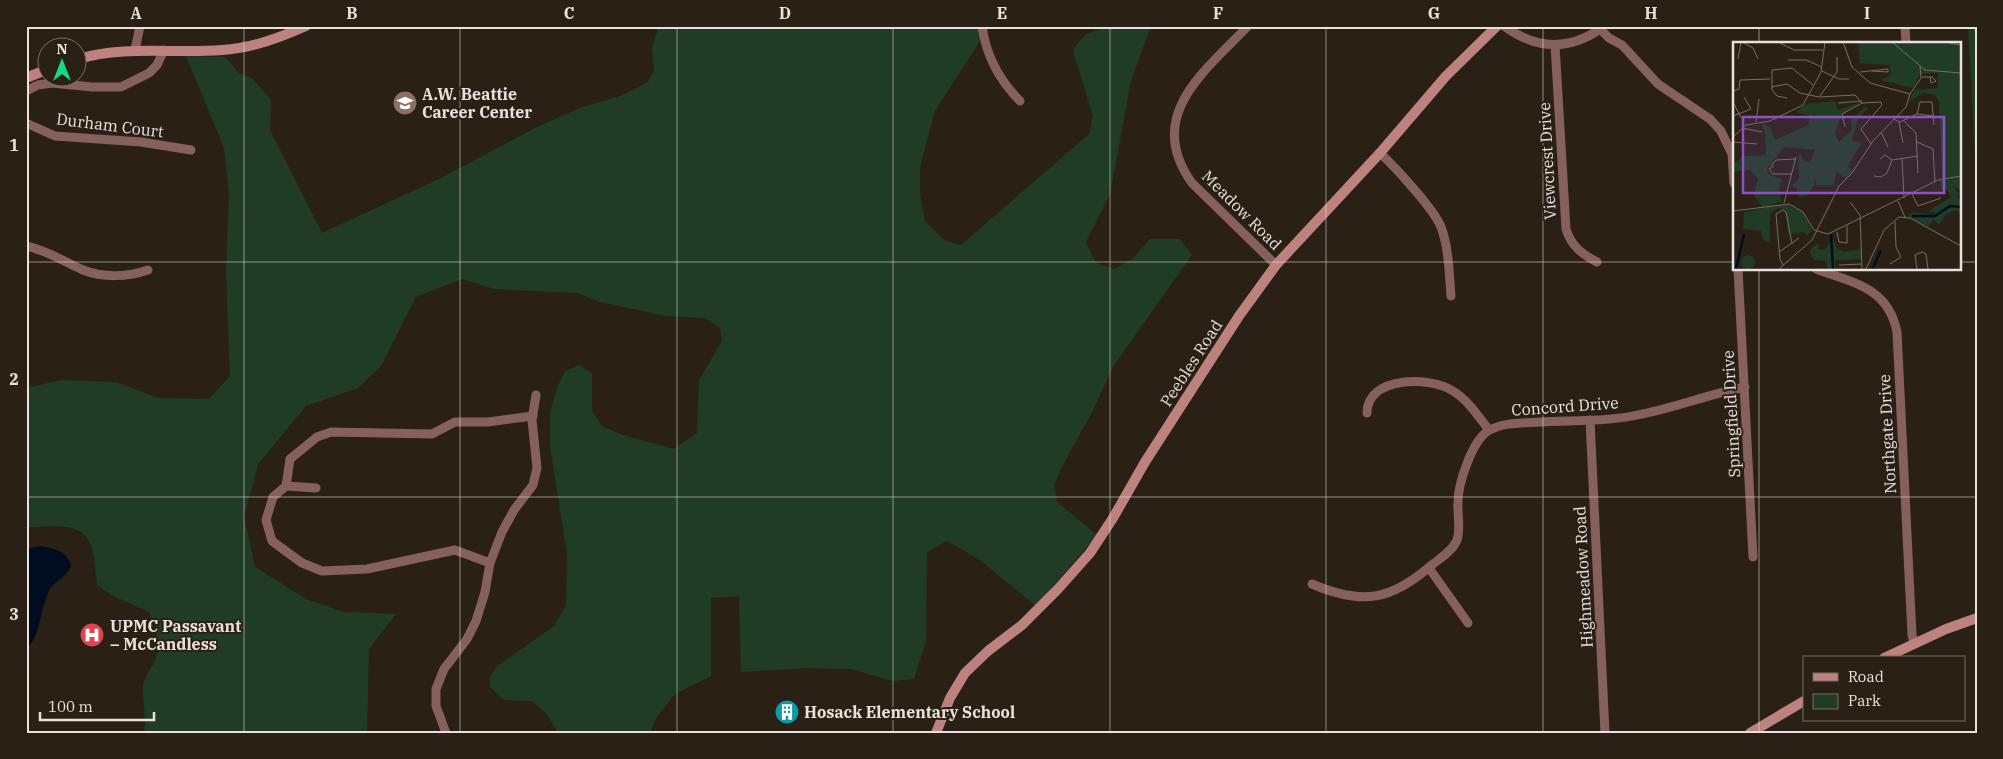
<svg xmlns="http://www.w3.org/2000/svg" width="2003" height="759" viewBox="0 0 2003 759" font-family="'IBM Plex Serif',serif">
	<rect width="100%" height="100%" fill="#2a2016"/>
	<g fill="#203c27">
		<path d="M659,26h319l2,15 -45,70 -15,56v27l5,27 19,19 17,5 128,-111 4,-17 -11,-38 -8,-24v-7l12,-14 25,-8h40l-20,55 -21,113 -24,48 10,21 18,6 18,-10 18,-20h30l12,16 -78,110 -23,49 -28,51 -9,20 3,17 40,33 -61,71 -56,-46 -33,-19 -20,11 -1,89 -12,38 -22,2 -41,-12 -44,-1 -66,4 -2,-76 -28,2v78l-36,18 -19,24 -6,15h-92l-11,-19 -15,-13 -28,-1 -14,-13v-10l6,-10 58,-41 12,-21 1,-52 -17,-106v-35l7,-24 8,-17 14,-6 13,8v38l11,16 23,9 48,13 23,-16 2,-53 23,-39 -2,-13 -15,-10 -39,-2 -66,-14 -23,-9 -83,-4 -32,-10 -46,18 -35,69 -23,22 -52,18 -48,58 -14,52 11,51 51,32 38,13 52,2 -27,35 -2,84h-223c3,-16 -2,-31 -1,-47 1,-7 6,-15 10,-21 9,-18 4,-35 -4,-53l-38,-17 -14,-10c-1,-9 -2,-18 -3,-27 -4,-40 -38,-31 -68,-31v-139l36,-8 54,2 42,16 51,1 21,-23 -4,-105 3,-77 -5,-46 -38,-92 39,1 14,16 14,6 18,21 -1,30 52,103 121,-56 92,-49 45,-20 43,-13 25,-13 6,-11 -2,-24z"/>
		<polygon points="1968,26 1977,26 1977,196"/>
	</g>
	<path fill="#000d21" d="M40,546c13,2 27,5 31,19 -2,12 -17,15 -22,26 -10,20 -7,42 -23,59v-101z"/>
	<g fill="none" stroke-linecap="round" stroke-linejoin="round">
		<g stroke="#86605d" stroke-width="9">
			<path d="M982,26c4,29 18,55 38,75"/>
			<path d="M1248,26c-44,46 -104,90 -56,157l84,82"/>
			<path d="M1504,26c33,24 66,25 99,1"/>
			<polyline points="1905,26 1906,44"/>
			<polyline points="1600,29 1609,38 1622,45 1658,84 1710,119 1721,131 1732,154 1734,183"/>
			<path d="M1555,45l11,184c5,17 16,25 31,33"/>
			<polyline points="135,50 140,26"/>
			<polyline points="26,91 38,85 52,83 92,87 121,87 149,73 157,65 164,50"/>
			<polyline points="26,123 55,136 141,142 191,150"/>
			<path d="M1380,153c15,14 54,56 61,74 8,21 8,46 10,69"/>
			<path d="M26,246c21,4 38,16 57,24 20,8 45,7 65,0"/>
			<polyline points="1738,269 1753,557"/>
			<path d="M1816,269c37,14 72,18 81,63l15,303 2,8"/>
			<path d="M1367,413c0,-37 63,-37 86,-22 15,9 25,25 36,39"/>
			<polyline points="1590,420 1605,733"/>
			<polyline points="286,486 290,459 317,437 331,432 432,434 455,422 488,422 533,416"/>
			<polyline points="316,488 286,486 273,497 266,520 272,541 302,563 322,571 367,569 455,550 490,563"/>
			<polyline points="1429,568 1468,623"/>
			<path d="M1312,584c51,22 80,16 121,-20 8,-6 20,-14 24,-24 4,-12 0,-26 1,-38 0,-18 14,-61 30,-71 15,-9 36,-8 52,-9 34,-2 69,0 102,-8 35,-7 68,-20 103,-27"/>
			<polyline points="446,733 436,706 436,689 444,669 467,639 476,621 485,592 490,563 502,532 514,510 533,485 537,468 532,420 536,395"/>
		</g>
		<g stroke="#be827e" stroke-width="10">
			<path d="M78,59c47,-14 96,-5 144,-9 30,-2 57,-12 84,-24"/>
			<polyline points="26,78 48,69"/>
			<polyline points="1884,658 1946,629 1977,618"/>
			<polyline points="936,733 950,698 965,673 988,651 1022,625 1058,589 1090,553 1113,518 1145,462 1239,316 1276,265 1380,153 1446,76 1497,26"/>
			<polyline points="1750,733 1804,701"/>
		</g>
	</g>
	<path fill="none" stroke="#e9e2dc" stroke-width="1" stroke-opacity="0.55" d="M244,26v707M460,26v707M677,26v707M893,26v707M1110,26v707M1326,26v707M1543,26v707M1759,26v18M26,262h1708M1959,262h18M1759,269v464M26,497h1951"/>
	<defs>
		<symbol id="school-disc" viewBox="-11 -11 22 22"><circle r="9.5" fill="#8d6e63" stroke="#2a2016"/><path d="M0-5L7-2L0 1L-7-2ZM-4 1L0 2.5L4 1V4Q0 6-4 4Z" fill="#fff"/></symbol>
		<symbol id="hospital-disc" viewBox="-11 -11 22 22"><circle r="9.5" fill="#e0444e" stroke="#2a2016"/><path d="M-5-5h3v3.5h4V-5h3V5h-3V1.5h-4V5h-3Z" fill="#fff"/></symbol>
		<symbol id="building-disc" viewBox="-11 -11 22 22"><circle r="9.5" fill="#0f9aa8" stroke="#2a2016"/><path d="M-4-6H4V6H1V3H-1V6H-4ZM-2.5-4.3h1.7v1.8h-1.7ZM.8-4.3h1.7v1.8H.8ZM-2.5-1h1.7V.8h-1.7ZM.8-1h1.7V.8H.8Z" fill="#fff"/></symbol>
	</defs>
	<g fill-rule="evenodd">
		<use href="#school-disc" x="391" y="89" width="28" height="28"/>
		<use href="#hospital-disc" x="78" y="621" width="28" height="28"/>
		<use href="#building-disc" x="773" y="698" width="28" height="28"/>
	</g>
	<g text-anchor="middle" stroke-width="4" stroke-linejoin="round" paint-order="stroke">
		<g font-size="16" font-weight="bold" fill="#e9e2dc" stroke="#2a2016" text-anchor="start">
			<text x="422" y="100">A.W. Beattie<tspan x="422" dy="18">Career Center</tspan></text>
			<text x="110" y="632">UPMC Passavant<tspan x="110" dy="18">– McCandless</tspan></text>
			<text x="804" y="718">Hosack Elementary School</text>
		</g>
		<g font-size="16" fill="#e9e2dc" stroke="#2a2016">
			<text transform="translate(110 125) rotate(7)" y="6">Durham Court</text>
			<text transform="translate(1547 161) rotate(-93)" y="6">Viewcrest Drive</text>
			<text transform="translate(1242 210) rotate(45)" y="6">Meadow Road</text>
			<text transform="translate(1191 363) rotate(-57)" y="6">Peebles Road</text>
			<text transform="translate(1565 406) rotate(-4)" y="6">Concord Drive</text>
			<text transform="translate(1731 414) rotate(-93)" y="6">Springfield Drive</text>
			<text transform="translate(1887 434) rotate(-93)" y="6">Northgate Drive</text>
			<text transform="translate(1583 577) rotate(-93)" y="6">Highmeadow Road</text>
		</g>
	</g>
	<g transform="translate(1733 42)">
		<rect width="228" height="228" fill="#2a2016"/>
		<path d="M125,0h102v147l-6,-2 5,7 -2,3 3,4v12l-4,-3 -10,4 -7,11 -6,-6 -5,8 -20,-11 4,-4 21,3 3,-3 -8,-1 23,-14 -3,-6 -7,-2 -1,-9 5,-2 -3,-1 -3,-75 -4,-7 -12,-2 -14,9 5,-12 24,-2v-15l-18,1 -7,14 -33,-8 11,-5 -2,-10 -29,-2zM102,59l3,9 23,-8 -20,13 -6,19 4,8 13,-12 -1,-10 15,-14 2,3 -10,10 -6,22 10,2 -14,23 5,5 -7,7 -10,-6 -2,13h-17l-3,-8v8l-7,11 -9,1 -1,-8 -5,-3 7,-8 -1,-22 3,-2 2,6 7,2 5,-12 -31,-3 -17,22 1,5 14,5 -3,12 3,11 -20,5 -8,-12 4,-16 -8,-9 -17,2v-8l10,-8 23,-1 -1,-23 -4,-9 9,4 5,13 33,-15 2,-9 -14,-4 9,-8zM46,163h9l15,8 9,17 -5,6 -4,-4 -15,2 -2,-23 -7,-3 -9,5v30l-7,-3 -2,-9 -18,-2 1,-17zM100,196l4,11 8,3 16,-3 1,10 -27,1v9h-7l-2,-8 -12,-1 -4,-8 1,-4 8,-5 -1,6 6,1zM8 220a7 7 0 1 1 14 0a7 7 0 1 1-14 0Z" fill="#203c27"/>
		<path fill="none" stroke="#000d21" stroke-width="2.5" d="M179,174h23l15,-10 11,1M98,192l2,35M140,226l8,-18M3,227l8,-35"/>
		<path fill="none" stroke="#766e65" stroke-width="1" d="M9,0l11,6 5,11M45,0l16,8h29M110,0l9,25 18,16 40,11M159,0l33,28 36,3M211,0l17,3M5,17l3,-17M55,18h18l16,7M89,29l17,8h10M139,29l16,1v-3M127,30l28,-3M189,35h10l4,4 -5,2 -1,-6M38,45l16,-3 13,9 19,4 36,-2 7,8M0,49l6,-2 1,-9 30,-1M87,54l17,-24v-15M54,56l-10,-2 -5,-6v-20l20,-2 21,17M0,60l8,16M105,61l24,-2M184,72l3,-12h12l2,23M0,74l18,-7 -7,-12M160,77l7,3 17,-8 17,2M170,78l13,13 2,40M23,80l3,-23M166,80l4,21M112,85l-3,-13 20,-11 19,-1 1,3 -21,24 10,15M9,86l20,4M148,90l7,15M0,95l13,-12 24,-4 33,-16 18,-33 4,-30M0,100l24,2M184,100l16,7 2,33M147,117l5,-4 7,5M169,117l2,39M38,124l5,-6 20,-1M41,124l-5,3 4,5h19M141,134l7,1 6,-4 5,-13 26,-4M179,152l6,12 23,-8M165,159l7,16M117,160l10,13 2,54M51,161l12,-46M0,169l56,-7 14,8 11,18 14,4 110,-54 23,-4M104,190l2,10 8,1v-17M46,210l20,-14M157,222l11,-7 -5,-10 -1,-25M50,223l-3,-6 -4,-45 7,-4 3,2 6,32M106,223l23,-1M46,227l33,-29 27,-54 13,-13 21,-32 33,-34 4,-13 11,-16 -1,-12M133,227l18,-39 15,-13 11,1 51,28M184,227l-2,-14 7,-3 4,2 2,15"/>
		<path fill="#9150c5" fill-opacity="0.15" stroke="#9150c5" stroke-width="2.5" d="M10,75h201v76h-201z"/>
		<rect width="228" height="228" fill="none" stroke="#e9e2dc" stroke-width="2.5"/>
	</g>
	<rect width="2003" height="759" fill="none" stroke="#2a2016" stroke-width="55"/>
	<rect x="1803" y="656" width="162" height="65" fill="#2a2016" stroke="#766e65"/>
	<rect x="1813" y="673" width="25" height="8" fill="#be827e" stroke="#766e65"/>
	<text x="1848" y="682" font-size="15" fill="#e9e2dc">Road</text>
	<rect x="1813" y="694" width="25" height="15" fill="#203c27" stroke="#766e65"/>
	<text x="1848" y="706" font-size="15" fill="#e9e2dc">Park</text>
	<g transform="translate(62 62)"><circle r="24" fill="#2a2016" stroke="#766e65"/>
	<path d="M0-4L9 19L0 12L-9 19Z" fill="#15d989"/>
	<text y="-8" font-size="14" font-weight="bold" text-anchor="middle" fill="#e9e2dc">N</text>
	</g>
	<path d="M40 712v8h114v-8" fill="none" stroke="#e9e2dc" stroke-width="2.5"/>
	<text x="48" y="712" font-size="15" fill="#e9e2dc" stroke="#2a2016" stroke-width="4" paint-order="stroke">100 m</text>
	<rect x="28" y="28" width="1948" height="704" fill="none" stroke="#e9e2dc" stroke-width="2"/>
	<g font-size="16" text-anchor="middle" font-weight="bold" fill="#e9e2dc">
		<text x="136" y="19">A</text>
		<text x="352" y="19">B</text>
		<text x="569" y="19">C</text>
		<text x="785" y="19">D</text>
		<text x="1002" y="19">E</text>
		<text x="1218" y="19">F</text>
		<text x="1434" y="19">G</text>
		<text x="1651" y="19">H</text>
		<text x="1867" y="19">I</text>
		<text x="14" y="151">1</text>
		<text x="14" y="385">2</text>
		<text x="14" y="620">3</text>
	</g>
</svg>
